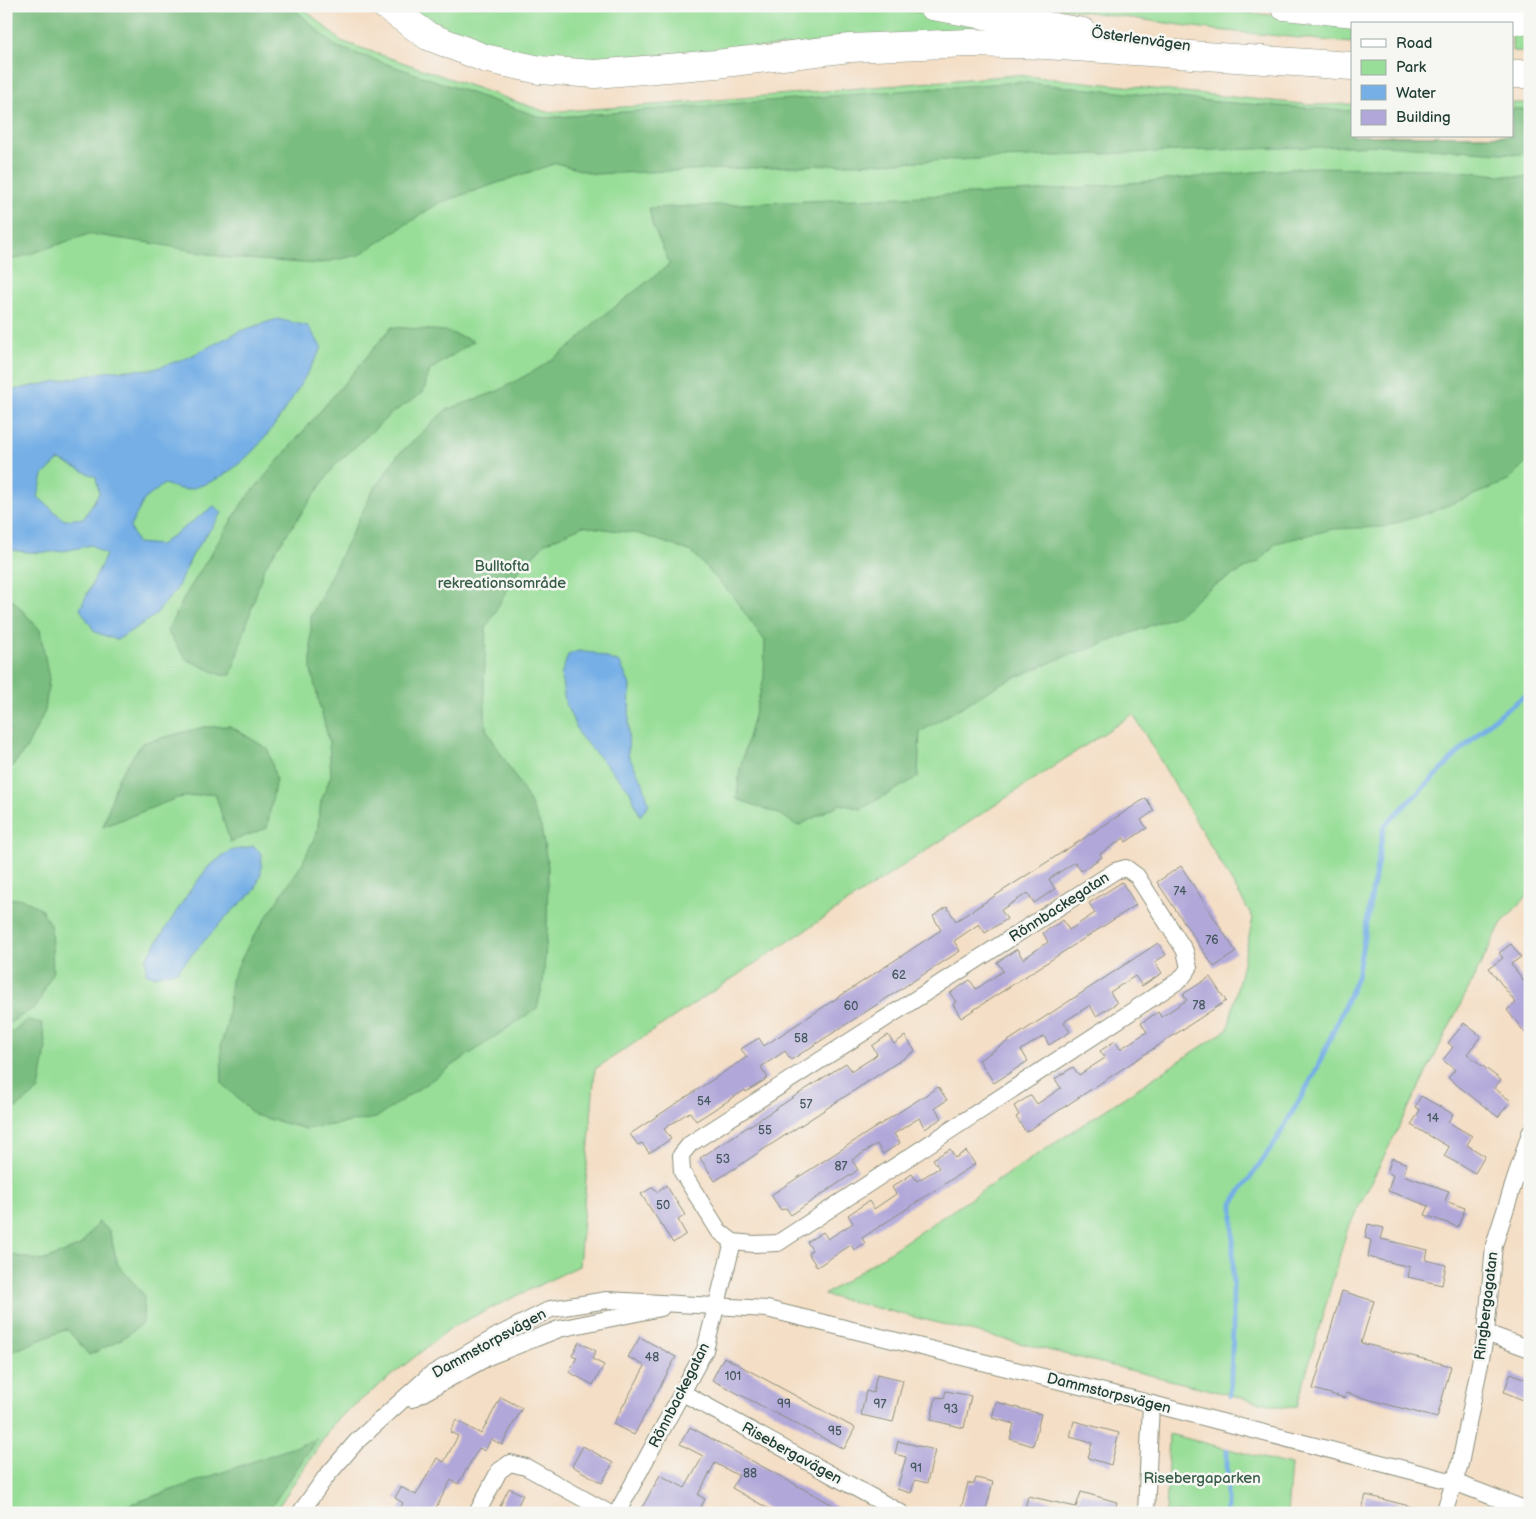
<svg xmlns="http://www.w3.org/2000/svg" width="1536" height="1519" viewBox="0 0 1536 1519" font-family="'Balsamiq Sans',sans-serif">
	<rect width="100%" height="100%" fill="#f6f6f2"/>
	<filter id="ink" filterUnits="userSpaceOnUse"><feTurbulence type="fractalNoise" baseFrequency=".02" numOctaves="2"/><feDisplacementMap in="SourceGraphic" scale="10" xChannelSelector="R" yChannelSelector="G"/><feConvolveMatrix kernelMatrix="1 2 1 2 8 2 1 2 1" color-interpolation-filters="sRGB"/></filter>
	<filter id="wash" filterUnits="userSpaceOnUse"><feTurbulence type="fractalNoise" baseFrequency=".0096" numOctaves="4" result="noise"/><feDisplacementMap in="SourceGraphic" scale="20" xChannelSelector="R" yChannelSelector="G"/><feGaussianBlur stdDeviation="1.12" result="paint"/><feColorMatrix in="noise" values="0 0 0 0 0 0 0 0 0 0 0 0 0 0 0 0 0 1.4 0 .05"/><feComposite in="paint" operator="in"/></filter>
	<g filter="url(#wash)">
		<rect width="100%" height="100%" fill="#f4dec5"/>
		<g fill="#98de98" stroke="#5c8e66">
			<polygon points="6,6 301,6 341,41 546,112 669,104 1016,75 1312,105 1352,104 1352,136 1512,136 1512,103 1530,103 1530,893 1501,924 1347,1230 1297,1406 1284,1408 824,1295 1228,1029 1253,918 1133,714 595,1069 579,1266 452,1327 336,1420 274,1513 6,1513 6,774 26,749 40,630 6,593"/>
			<polygon points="400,6 886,6 1008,29 569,62 460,40"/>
			<polygon points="1046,6 1188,6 1352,24 1352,43 1216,30"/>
			<polygon points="1512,33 1530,33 1530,52 1512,51"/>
			<polygon points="1169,1434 1291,1465 1287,1513 1166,1513"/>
		</g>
		<g fill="#7abd80" stroke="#4c7d5a">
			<polygon points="6,6 291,6 335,46 543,118 1018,82 1219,102 1352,111 1352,136 1512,136 1512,109 1530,109 1530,155 1384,145 1181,151 594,174 556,163 439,203 359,255 316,264 229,258 157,244 89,234 6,262"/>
			<polygon points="1311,167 1441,169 1530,178 1530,459 1508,481 1431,512 1383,527 1333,529 1276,543 1260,561 1211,587 1176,616 1092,648 1066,656 1000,684 920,732 918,777 861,809 840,804 798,826 779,814 737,799 740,768 764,678 765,641 731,594 692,552 640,534 583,526 545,543 516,574 486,628 484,686 486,729 528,798 541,827 548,867 547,932 543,984 537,1008 376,1118 306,1129 254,1115 222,1083 221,1044 227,1024 231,980 251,940 302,864 317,832 321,801 331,775 329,742 311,670 311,616 372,492 398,455 446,410 498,391 541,367 574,344 593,324 670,264 652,224 649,208 1038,191"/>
			<polygon points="392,327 445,331 474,341 430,370 423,393 392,413 335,465 287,534 264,568 231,675 221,675 186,659 167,631 186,594 243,502"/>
			<polygon points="6,593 40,630 49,679 45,711 26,749 6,774 6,738 10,732 6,723"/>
			<polygon points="230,726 268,749 276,779 267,828 230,842 215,793 177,798 103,827 118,778 142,743 204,727"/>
			<polygon points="6,898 23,899 41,909 51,927 53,971 37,1006 6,1025"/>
			<polygon points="28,1020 42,1023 46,1049 39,1090 10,1113 6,1110 6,1040 11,1032"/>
			<polygon points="98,1222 109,1230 118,1265 144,1295 143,1323 120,1340 89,1355 67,1329 6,1354 6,1254 42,1261 80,1246"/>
			<polygon points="317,1439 267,1513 106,1513"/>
		</g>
		<g fill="#75afe6" stroke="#4a768d" fill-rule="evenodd">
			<path d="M277,319l31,7 14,22c-32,53 -66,126 -133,141 -7,2 -18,-3 -25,-5l-20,16 -14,27 7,16 23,2 54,-39 8,7 -28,39 -18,38 -22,26 -37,24 -22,-8 -15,-23 26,-54 -15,-10c-30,8 -54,10 -85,4v-156l7,-3 96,-19 45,-2 35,-12 51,-26zM59,460l37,17 3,16 -15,25 -20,2 -26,-23 5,-22z"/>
			<polygon points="578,651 594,653 620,663 630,685 628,755 643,783 649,804 640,816 630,791 580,736 565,702 561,675 568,655"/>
			<polygon points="254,846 262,854 261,873 255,890 227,916 177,971 153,976 146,973 146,959 189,892 209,866 230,851"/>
		</g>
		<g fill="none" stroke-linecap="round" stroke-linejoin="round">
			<g stroke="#75afe6" stroke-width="5">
				<polyline points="1230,1396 1233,1330 1233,1202 1274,1144 1315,1073 1357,977 1384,826 1492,720 1530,692"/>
				<polyline points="1227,1450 1227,1513"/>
			</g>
		</g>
		<g id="blocks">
			<g fill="#b1a7d9">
				<polygon points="1146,798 1154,811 1141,820 1147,828 1126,842 1124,838 1100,854 1102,857 1081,871 1075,862 1072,864 1049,879 1055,889 1034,903 1028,893 1001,910 1007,919 985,933 979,924 954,941 960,951 791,1060 785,1051 761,1067 768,1078 746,1092 745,1090 696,1121 690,1112 686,1114 664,1129 671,1139 649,1153 642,1143 638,1145 630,1134 747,1057 741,1049 759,1038 764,1046 941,930 933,916 947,907 956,921"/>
				<polygon points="1181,866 1236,952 1214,967 1157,882"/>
				<polygon points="1122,882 1136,905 961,1018 953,1004 956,1002 950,993 970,980 976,989 1003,971 997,962 1017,949 1023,959 1048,942 1043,933 1063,920 1069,930 1095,913 1089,903"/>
				<polygon points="1158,943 1166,955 1155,962 1162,973 1142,986 1135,976 1110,992 1117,1003 1096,1016 1090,1005 1064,1022 1070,1032 1049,1045 1044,1036 1021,1050 1028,1061 994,1083 979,1060"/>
				<polygon points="1511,944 1521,957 1511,964 1530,989 1530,1039 1507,1010 1516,1003 1489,968 1503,958 1499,953"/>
				<polygon points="1210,977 1226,1001 1026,1132 1016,1117 1019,1115 1014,1106 1031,1095 1037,1104 1061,1088 1055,1079 1073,1067 1079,1075 1105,1058 1100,1051 1115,1041 1120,1049 1147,1032 1141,1023 1158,1012 1161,1017 1187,1000 1183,994"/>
				<polygon points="1464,1023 1481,1036 1467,1054 1501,1080 1494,1088 1511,1101 1498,1117 1448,1078 1455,1070 1443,1060 1453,1047 1448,1043"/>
				<polygon points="888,1035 894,1044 905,1036 915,1051 715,1181 700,1158 846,1063 852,1071 874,1057 877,1054 872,1046"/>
				<polygon points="938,1087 947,1100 935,1108 942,1118 925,1129 919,1118 894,1134 900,1143 883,1154 877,1144 852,1160 858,1170 791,1215 786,1208 781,1210 771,1195"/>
				<polygon points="1421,1096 1453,1114 1448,1122 1472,1136 1467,1145 1485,1156 1475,1173 1444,1156 1449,1147 1411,1125 1420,1110 1415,1107"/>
				<polygon points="950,1149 955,1158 966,1151 975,1164 862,1238 865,1243 854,1250 851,1245 817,1267 808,1253 812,1250 807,1242 823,1232 828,1239 853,1223 848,1215 869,1201 874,1209 896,1194 892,1187 912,1174 917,1181 939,1168 933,1159"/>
				<polygon points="1392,1158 1407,1164 1403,1175 1449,1191 1445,1201 1465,1208 1458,1227 1425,1215 1429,1206 1388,1191 1393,1175 1387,1172"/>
				<polygon points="666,1185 685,1215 678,1220 686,1234 673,1243 641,1194 653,1187 657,1192"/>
				<polygon points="1368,1224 1384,1228 1381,1239 1428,1250 1426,1260 1446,1265 1442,1285 1408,1277 1410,1267 1368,1257 1371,1240 1365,1238"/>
				<polygon points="1342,1291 1374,1301 1361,1343 1451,1366 1437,1418 1346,1393 1345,1398 1313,1389"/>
				<polygon points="640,1337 676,1357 634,1435 613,1424 645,1366 628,1357"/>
				<polygon points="579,1342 596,1351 592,1359 604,1365 593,1385 569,1372 577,1357 572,1355"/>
				<polygon points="724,1357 855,1428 844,1449 712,1380"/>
				<polygon points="1511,1373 1530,1381 1530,1403 1504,1392"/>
				<polygon points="877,1374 903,1380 893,1422 861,1415 866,1391 873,1393"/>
				<polygon points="946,1391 971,1396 964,1428 931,1420 936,1397 944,1398"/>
				<polygon points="501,1397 522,1408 502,1445 491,1439 485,1451 479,1448 458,1484 451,1480 433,1513 398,1513 403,1503 395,1498 401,1487 416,1495 437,1458 444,1462 458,1436 450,1432 456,1420 481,1434"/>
				<polygon points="996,1402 1041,1414 1033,1446 1010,1439 1014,1424 992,1418"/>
				<polygon points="1074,1421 1119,1433 1111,1465 1088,1458 1092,1443 1070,1437"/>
				<polygon points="690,1427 809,1492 848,1513 776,1513 732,1488 739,1476 715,1463 698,1495 705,1499 698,1513 639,1513 660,1475 685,1488 703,1456 680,1444"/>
				<polygon points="898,1441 935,1450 927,1483 915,1480 911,1493 897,1489 906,1457 895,1454"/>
				<polygon points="583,1446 613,1463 602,1483 572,1466"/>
				<polygon points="976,1478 993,1482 985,1513 961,1509 968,1483 974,1484"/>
				<polygon points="509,1488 523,1495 514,1513 500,1506"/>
				<polygon points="1081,1492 1117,1502 1114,1513 1093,1513 1077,1509 1076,1513 1024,1513 1028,1496 1076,1507"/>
				<polygon points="1366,1495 1417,1508 1416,1513 1361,1513"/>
			</g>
		</g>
	</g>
	<g filter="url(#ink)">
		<use href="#blocks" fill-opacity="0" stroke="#8a8e7c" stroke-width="1"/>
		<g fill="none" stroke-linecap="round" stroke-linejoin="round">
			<defs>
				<g id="street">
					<polyline points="1486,1333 1530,1349"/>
					<polyline points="683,1393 901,1513"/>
					<polyline points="412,1399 490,1356 559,1329 661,1308"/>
					<polyline points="300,1513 325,1478 357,1441 430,1375 499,1335 551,1309 607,1300 767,1309 1137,1400 1454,1482 1530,1511"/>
					<polyline points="477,1513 499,1471 510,1463 526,1467 609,1513"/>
					<polyline points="617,1513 705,1350 733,1242 754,1244 778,1243 1181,979 1189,968 1185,951 1137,876 1126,868 1115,871 690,1144 681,1155 682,1172 719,1231 733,1242"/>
					<polyline points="1146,1513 1151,1404"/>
					<polyline points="1444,1513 1460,1464 1486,1333 1494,1245 1530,1133"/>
				</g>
				<g id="highway">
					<polyline points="386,6 428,36 484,58 540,70 595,74 716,64 850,48 969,43 1046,45 1352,66"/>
					<polyline points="932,6 1083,32"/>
					<polyline points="1284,6 1365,14 1530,21"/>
					<polyline points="1512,74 1530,74"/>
				</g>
			</defs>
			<use href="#street" stroke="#8a8e7c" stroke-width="18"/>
			<use href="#highway" stroke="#8a8e7c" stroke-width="29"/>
			<use href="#street" stroke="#fff" stroke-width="16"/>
			<use href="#highway" stroke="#fff" stroke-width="28"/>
		</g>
	</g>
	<g text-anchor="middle" stroke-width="5" stroke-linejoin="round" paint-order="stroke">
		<g font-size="12" fill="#44585d">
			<text x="1180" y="895">74</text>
			<text x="1212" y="944">76</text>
			<text x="899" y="979">62</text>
			<text x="1199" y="1009">78</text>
			<text x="851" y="1010">60</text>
			<text x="801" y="1042">58</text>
			<text x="704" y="1105">54</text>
			<text x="806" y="1108">57</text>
			<text x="1433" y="1122">14</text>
			<text x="765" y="1134">55</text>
			<text x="723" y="1163">53</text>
			<text x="841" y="1170">87</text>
			<text x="663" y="1209">50</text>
			<text x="652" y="1361">48</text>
			<text x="733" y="1380">101</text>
			<text x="784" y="1408">99</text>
			<text x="880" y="1408">97</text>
			<text x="951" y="1413">93</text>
			<text x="835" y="1435">95</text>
			<text x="916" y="1472">91</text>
			<text x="750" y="1477">88</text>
		</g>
		<g font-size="15" fill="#1f3d34" stroke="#f6f6f2">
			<text transform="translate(1141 39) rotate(8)" y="5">Österlenvägen</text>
			<text transform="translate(1059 907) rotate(-33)" y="5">Rönnbackegatan</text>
			<text transform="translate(1486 1306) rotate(-83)" y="5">Ringbergagatan</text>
			<text transform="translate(489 1343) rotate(-29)" y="5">Dammstorpsvägen</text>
			<text transform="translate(1109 1393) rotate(14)" y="5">Dammstorpsvägen</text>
			<text transform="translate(679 1395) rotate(-63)" y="5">Rönnbackegatan</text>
			<text transform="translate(792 1453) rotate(29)" y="5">Risebergavägen</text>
		</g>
		<g font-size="15" fill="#375d48" stroke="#f6f6f2">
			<text x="502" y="571">Bulltofta<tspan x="502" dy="17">rekreationsområde</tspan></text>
			<text x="1202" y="1483">Risebergaparken</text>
		</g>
	</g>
	<rect width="1536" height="1519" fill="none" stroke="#f6f6f2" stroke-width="25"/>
	<rect x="1351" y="22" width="162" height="115" fill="#f6f6f2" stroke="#a0aca6"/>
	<rect x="1361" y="39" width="25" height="8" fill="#ffffff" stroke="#a0aca6"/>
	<text x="1396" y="48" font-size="15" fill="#1f3d34">Road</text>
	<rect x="1361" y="60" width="25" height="15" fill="#98de98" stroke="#a0aca6"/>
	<text x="1396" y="72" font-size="15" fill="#1f3d34">Park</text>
	<rect x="1361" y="85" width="25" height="15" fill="#75afe6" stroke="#a0aca6"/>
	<text x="1396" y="98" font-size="15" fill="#1f3d34">Water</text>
	<rect x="1361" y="110" width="25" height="15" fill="#b1a7d9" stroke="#a0aca6"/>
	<text x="1396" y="122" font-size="15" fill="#1f3d34">Building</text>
</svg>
